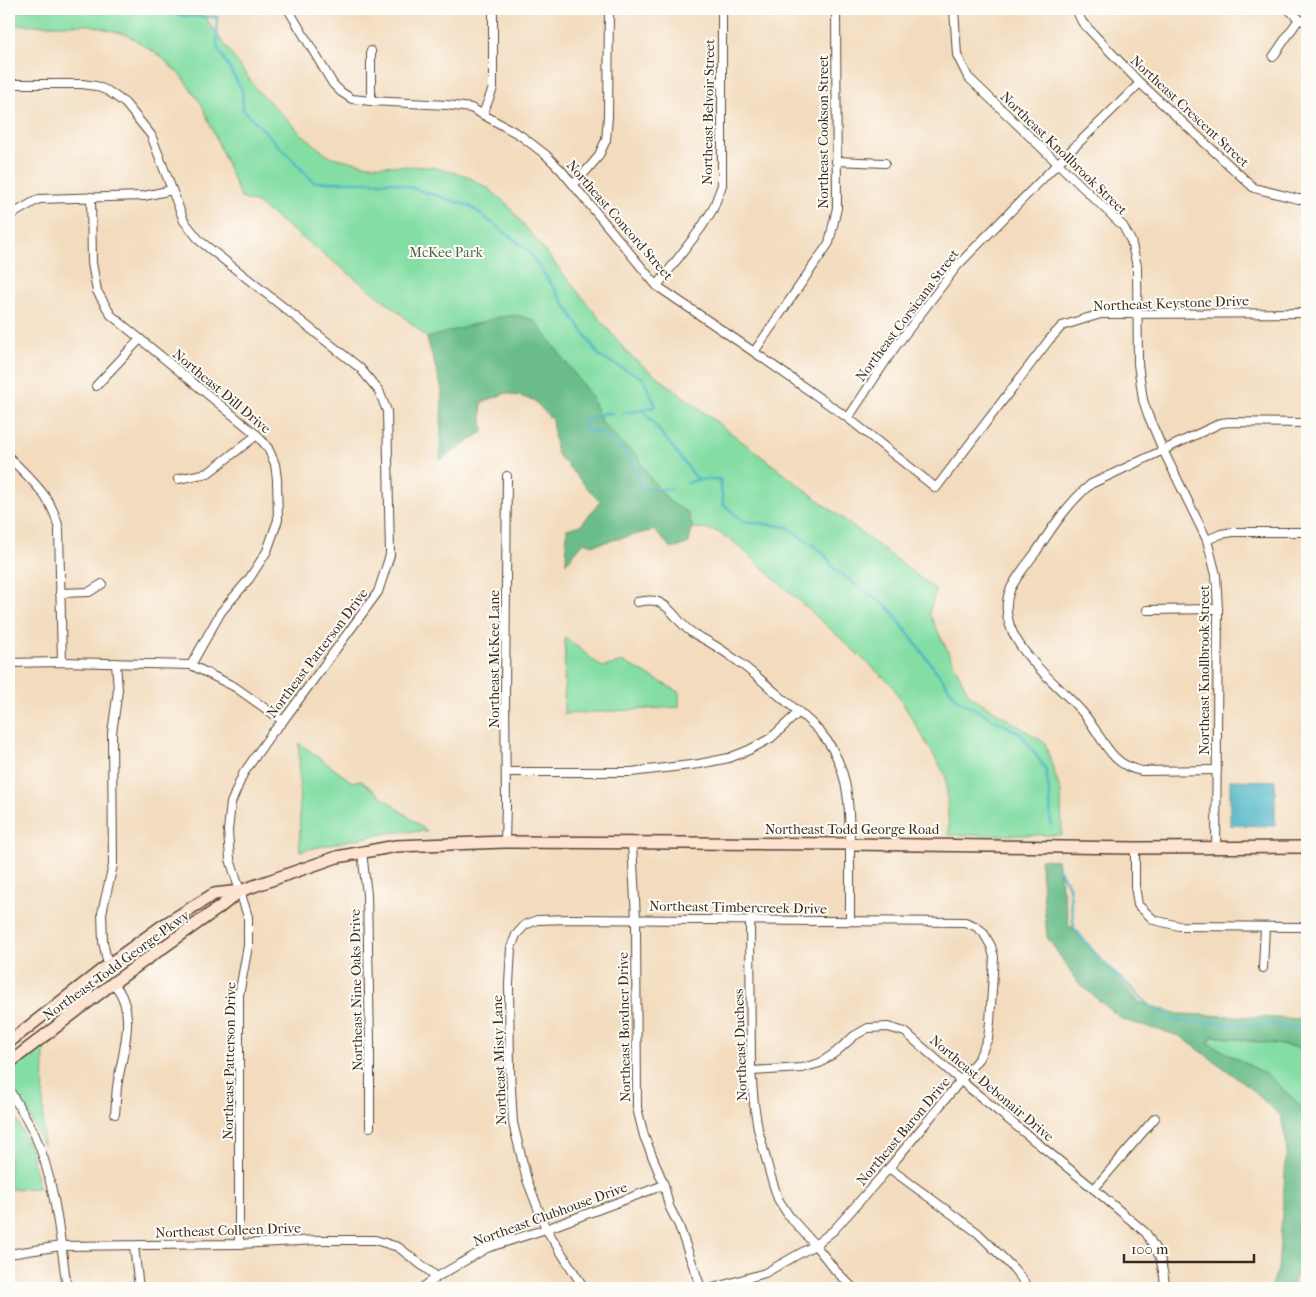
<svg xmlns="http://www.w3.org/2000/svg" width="1316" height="1297" viewBox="0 0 1316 1297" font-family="'IM FELL French Canon',serif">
	<rect width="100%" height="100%" fill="#fdfcf7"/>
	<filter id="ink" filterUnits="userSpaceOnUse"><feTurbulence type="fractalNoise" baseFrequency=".02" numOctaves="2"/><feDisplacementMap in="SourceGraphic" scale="10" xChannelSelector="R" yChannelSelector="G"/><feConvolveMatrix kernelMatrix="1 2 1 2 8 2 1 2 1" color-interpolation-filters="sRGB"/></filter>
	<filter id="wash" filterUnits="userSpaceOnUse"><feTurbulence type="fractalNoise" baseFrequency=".0096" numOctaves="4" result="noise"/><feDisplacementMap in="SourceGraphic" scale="20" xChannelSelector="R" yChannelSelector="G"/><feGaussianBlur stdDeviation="1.12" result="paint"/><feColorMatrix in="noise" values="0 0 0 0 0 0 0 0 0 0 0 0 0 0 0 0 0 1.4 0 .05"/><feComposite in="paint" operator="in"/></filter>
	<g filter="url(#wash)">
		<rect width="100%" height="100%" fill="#f3dcbe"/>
		<g fill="#84dea4" stroke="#608461">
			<polygon points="9,9 199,9 258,91 301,133 328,156 368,165 432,167 467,176 489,189 505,202 629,355 936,590 929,613 969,695 1045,743 1061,793 1062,835 949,835 946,776 892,685 733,541 716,531 657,522 613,493 528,383 442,389 427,338 399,312 257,203 241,198 202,105 182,77 160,56 128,35 90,25 9,25"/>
			<polygon points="565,637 602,667 624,662 679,692 679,707 564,714"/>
			<polygon points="299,743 352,782 360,780 427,831 394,832 351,840 300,851"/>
			<polygon points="1213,1036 1304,1048 1307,1050 1307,1130 1303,1108 1208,1044"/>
			<polygon points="44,1039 43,1145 28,1113 9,1082 9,1066"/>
			<polygon points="9,1107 17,1120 30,1149 39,1188 9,1189"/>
		</g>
		<g fill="#6bbd8a" stroke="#537454">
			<polygon points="517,315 535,321 591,396 601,421 620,442 637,455 650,478 669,501 688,513 692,527 689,543 672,549 654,530 593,545 584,542 566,563 567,529 581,525 600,502 557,454 552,420 534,400 506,393 481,403 483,432 440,460 442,389 427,338 499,317"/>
			<polygon points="1040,859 1057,860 1069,924 1139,1002 1178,1014 1307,1019 1307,1050 1304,1048 1213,1036 1208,1043 1268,1075 1303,1108 1307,1130 1307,1219 1300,1228 1300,1267 1291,1288 1270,1288 1278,1270 1287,1146 1281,1116 1243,1082 1180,1036 1123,1020 1078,983 1047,937"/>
		</g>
		<polygon fill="#48b4c5" stroke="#426f72" points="1230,780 1275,781 1275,826 1230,825"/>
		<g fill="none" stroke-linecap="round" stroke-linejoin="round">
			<g stroke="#48b4c5" stroke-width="2.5">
				<polyline points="146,9 184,16 217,17 217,47 242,90 243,109 314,182 393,182 470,206 528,250 600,357 643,378 656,406 643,410 698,480 720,479 723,504 743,521 787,527 824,553 834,569 889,608 958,700 1021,734 1045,768 1050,796 1051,825"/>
				<polyline points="612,413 605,413 583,421 585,430 605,434 621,448 633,464 642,489 671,489"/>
				<polyline points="623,413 643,410"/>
				<polyline points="687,483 698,480"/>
				<polyline points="1057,867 1069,886 1074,928 1103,962 1149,1005 1176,1021 1307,1027"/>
			</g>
		</g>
	</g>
	<g filter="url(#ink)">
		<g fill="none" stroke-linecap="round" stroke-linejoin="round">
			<defs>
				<g id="street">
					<polyline points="288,9 333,84 341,92 352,99 371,101 447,105 471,108 520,135 546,155 561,170 657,286 754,352 848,418 936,488 1049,340 1062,326 1084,319 1101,314 1307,313"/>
					<polyline points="954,9 957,55 968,77 1123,226 1131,241 1137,266 1138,364 1143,400 1148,415 1163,450 1207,540 1216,575 1218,609 1216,848"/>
					<polyline points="1076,9 1082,22 1140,83 1254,188 1298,199 1307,199"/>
					<polyline points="1288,9 1299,19 1307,23"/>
					<polyline points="371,51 371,101"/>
					<polyline points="1273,57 1299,19"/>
					<polyline points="16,84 82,84 96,86 108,91 125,103 151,135 184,221 200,241 360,368 379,391 387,411 390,555 378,592 283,721 271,734 243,774 231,803 228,831 230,859 248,917 248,946 239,995 239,1244"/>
					<polyline points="483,114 493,88 493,9"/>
					<polyline points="836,161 885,163"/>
					<polyline points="574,184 587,170 598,157 606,140 608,117 609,9"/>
					<polyline points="91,197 92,263 97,291 111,315 257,435 268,448 275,464 277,479 278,520 267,551 249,579 221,612 191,665"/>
					<polyline points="9,216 39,199 144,196 172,190"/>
					<polyline points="657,286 701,228 713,209 722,185 722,9"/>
					<polyline points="754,352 829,243 837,208 836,9"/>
					<polyline points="96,386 140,339"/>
					<polyline points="848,418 893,350 957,266 1058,163 1140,83"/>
					<path d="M9,457c22,23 44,40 50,73l3,132"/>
					<polyline points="178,479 208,473 257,435"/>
					<polyline points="1207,540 1221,534 1233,532 1307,532"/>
					<polyline points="60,593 89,592 102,584"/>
					<path d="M637,602c5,-1 13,-2 19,-1 18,6 23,26 40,34 30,15 55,36 80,58 15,13 32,25 45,40 30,34 29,81 29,123 0,22 0,44 0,65"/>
					<polyline points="1147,610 1218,609"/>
					<polyline points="9,663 62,662 191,665 235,687 283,721"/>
					<path d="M1217,770l-75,1c-33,-6 -39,-34 -58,-57 -27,-33 -93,-75 -74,-124 6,-13 17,-26 26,-38 16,-24 32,-49 55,-68l130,-61 8,-1 78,1"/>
					<polyline points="506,772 631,772 699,764 729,758 749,750 771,738 799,712"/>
					<polyline points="505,842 506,804 505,694 507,476"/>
					<polyline points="632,844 636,919 637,1108 644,1136 664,1185 669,1206 679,1226 701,1288"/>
					<polyline points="1135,848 1135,886 1138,905 1154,920 1179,926 1307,927"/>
					<polyline points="362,852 367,895 370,1042 370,1127"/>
					<polyline points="750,920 751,1071 754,1104 758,1129 770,1174 778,1199 789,1216 815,1245 836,1271 853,1288"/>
					<polyline points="108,965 103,942 102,913 113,865 112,733 118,690 116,663"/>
					<polyline points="1263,968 1265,927"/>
					<path d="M113,983c26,28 9,70 4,104 -1,9 -1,18 -2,27"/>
					<polyline points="751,1071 802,1068 820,1063 836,1052 854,1036 868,1028 888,1027 905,1032 961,1081 1094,1189 1146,1233 1160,1257 1164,1276 1165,1288"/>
					<path d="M9,1089c8,15 18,29 25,44 21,46 26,105 33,155"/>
					<polyline points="889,1168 978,1233 1014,1269 1029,1288"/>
					<polyline points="1094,1189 1155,1118"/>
					<polyline points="134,1246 139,1288"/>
					<polyline points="9,1254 61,1246 239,1244 319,1240 375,1240 398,1247 437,1277"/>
					<polyline points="422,1288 437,1277 487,1248 546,1229 664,1185"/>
					<polyline points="584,1288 546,1229 527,1180 513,1123 510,1071 509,984 511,948 516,935 525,925 537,920 571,919 965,922 975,926 983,932 991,946 994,957 990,1022 988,1038 979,1058 889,1168 834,1230 815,1245 765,1273 713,1288"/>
				</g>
				<g id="secondary">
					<polyline points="9,1042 108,965 162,926 214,894 240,891 337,857 396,846 505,842 850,844 1135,848 1307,847"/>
					<polyline points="9,1063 113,983 220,907 240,891"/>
				</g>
			</defs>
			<use href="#street" stroke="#574536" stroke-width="10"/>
			<use href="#secondary" stroke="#574536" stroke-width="14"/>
			<use href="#street" stroke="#fff" stroke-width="8"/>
			<use href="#secondary" stroke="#fde4d0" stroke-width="11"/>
		</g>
	</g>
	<g text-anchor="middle" stroke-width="4" stroke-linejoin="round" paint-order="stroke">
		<g font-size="14" fill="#3b2a1e" stroke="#fdfcf7">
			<text transform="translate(1190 111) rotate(43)" y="5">Northeast Crescent Street</text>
			<text transform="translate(708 112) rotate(-89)" y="5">Northeast Belvoir Street</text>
			<text transform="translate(823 132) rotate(-90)" y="5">Northeast Cookson Street</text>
			<text transform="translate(1064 153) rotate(44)" y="5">Northeast Knollbrook Street</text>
			<text transform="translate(620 220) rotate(49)" y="5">Northeast Concord Street</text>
			<text transform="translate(1171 303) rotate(-2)" y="5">Northeast Keystone Drive</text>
			<text transform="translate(907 315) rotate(-53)" y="5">Northeast Corsicana Street</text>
			<text transform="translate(222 391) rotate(40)" y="5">Northeast Dill Drive</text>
			<text transform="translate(317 653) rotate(-53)" y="5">Northeast Patterson Drive</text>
			<text transform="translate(494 659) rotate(-90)" y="5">Northeast McKee Lane</text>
			<text transform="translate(1204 670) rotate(-90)" y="5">Northeast Knollbrook Street</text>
			<text x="852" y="834">Northeast Todd George Road</text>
			<text transform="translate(738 907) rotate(1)" y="5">Northeast Timbercreek Drive</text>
			<text transform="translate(116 965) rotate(-36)" y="5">Northeast Todd George Pkwy</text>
			<text transform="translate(356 990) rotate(-91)" y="5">Northeast Nine Oaks Drive</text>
			<text transform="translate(624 1027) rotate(-91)" y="5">Northeast Bordner Drive</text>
			<text transform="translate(740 1045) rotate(-92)" y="5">Northeast Duchess</text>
			<text transform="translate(499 1060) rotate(-92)" y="5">Northeast Misty Lane</text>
			<text transform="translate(229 1061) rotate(-89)" y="5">Northeast Patterson Drive</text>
			<text transform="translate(992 1088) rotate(40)" y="5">Northeast Debonair Drive</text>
			<text transform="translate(903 1131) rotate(-50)" y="5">Northeast Baron Drive</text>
			<text transform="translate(550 1214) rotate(-20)" y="5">Northeast Clubhouse Drive</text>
			<text transform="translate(228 1230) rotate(-2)" y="5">Northeast Colleen Drive</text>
		</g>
		<g font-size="14" fill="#516046" stroke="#fdfcf7">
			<text x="446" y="257">McKee Park</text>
		</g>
	</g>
	<rect width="1316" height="1297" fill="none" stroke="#fdfcf7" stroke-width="30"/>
	<path d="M1124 1254v8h130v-8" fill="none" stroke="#3b2a1e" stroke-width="2.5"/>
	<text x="1131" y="1254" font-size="15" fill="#3b2a1e" stroke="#fdfcf7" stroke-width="4" paint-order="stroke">100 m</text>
</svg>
